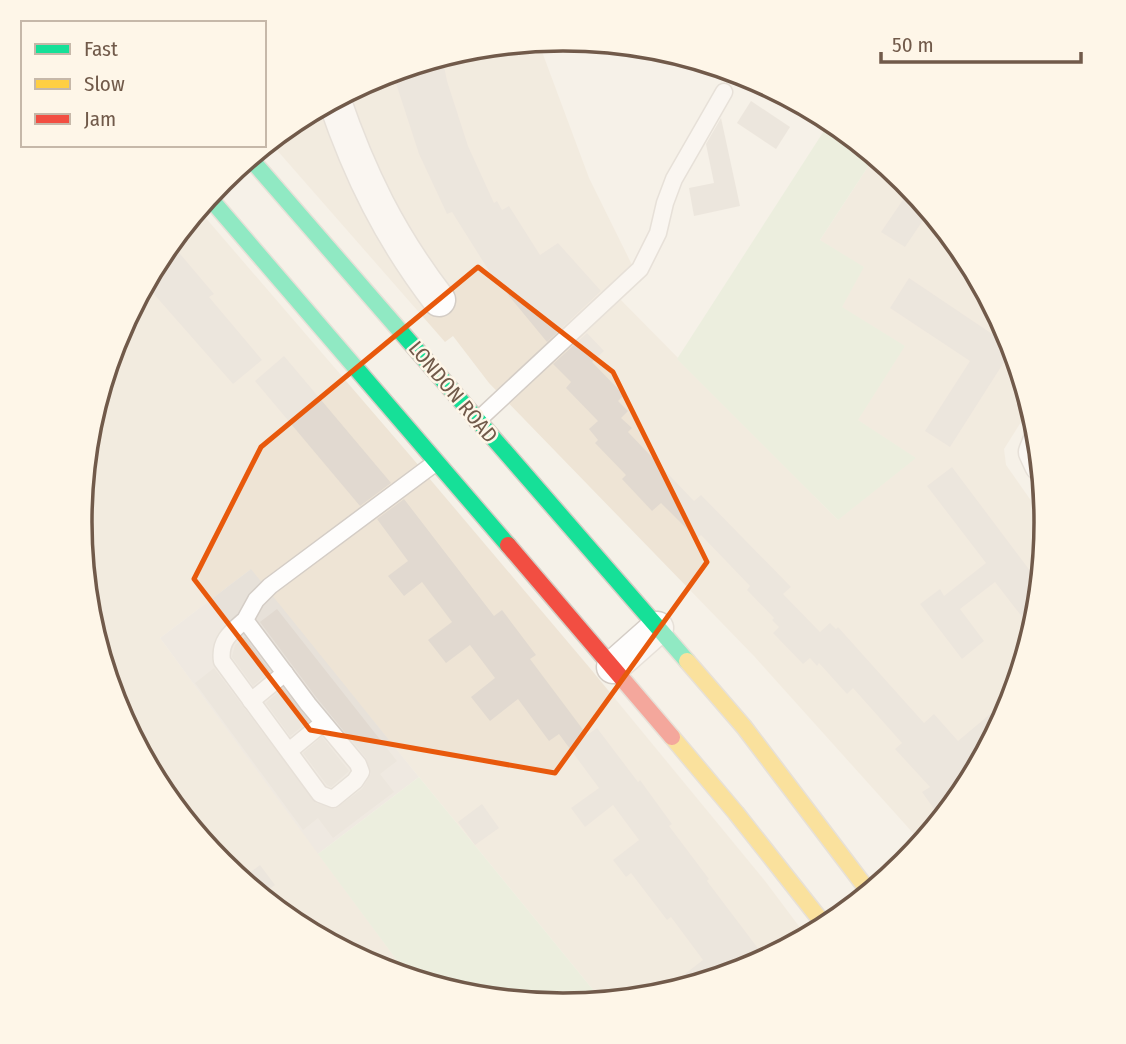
<svg xmlns="http://www.w3.org/2000/svg" width="1126" height="1044" viewBox="0 0 1126 1044" font-family="'Fira Sans Condensed',sans-serif">
	<rect width="100%" height="100%" fill="#f5f1e8"/>
	<g fill="#eee4d5">
		<polygon points="545,40 541,49 589,178 634,269 610,289 838,520 857,420 842,307 820,240 875,156 905,180 965,254 1010,337 1031,406 1004,449 1006,465 1046,522 1037,617 1010,707 965,791 922,843 754,656 489,383 453,336 445,342 269,141 295,120 378,75 469,48"/>
		<polygon points="198,209 420,467 264,587 250,570 160,638 410,978 378,969 294,924 221,864 161,790 116,707 89,616 80,522 89,427 116,337 161,253"/>
		<polygon points="429,478 589,667 765,881 807,937 748,969 657,996 603,1002 271,596"/>
	</g>
	<polygon fill="#e7e1d9" points="251,569 419,777 318,854 160,638"/>
	<g fill="#e0ecd3">
		<polygon points="831,120 875,156 820,240 864,267 842,307 905,346 858,420 916,458 838,520 677,359"/>
		<polygon points="419,777 603,1002 563,1005 468,996 410,978 318,854"/>
	</g>
	<g fill="#e1d9d0">
		<polygon points="442,56 447,81 468,146 494,203 497,201 502,210 509,206 540,255 558,243 601,291 547,342 491,274 452,212 447,214 419,154 392,71"/>
		<polygon points="751,101 790,127 776,149 737,123"/>
		<polygon points="721,118 740,206 694,216 689,188 714,183 706,144"/>
		<polygon points="911,188 930,210 905,247 881,232"/>
		<polygon points="170,242 214,294 209,297 262,360 233,384 145,284 161,253"/>
		<polygon points="909,278 1013,348 950,447 925,431 970,361 890,308"/>
		<polygon points="587,333 604,351 592,362 624,395 618,401 628,411 621,418 632,428 628,432 694,501 701,495 791,587 783,594 820,632 830,623 836,629 838,627 924,723 934,714 958,741 1014,694 1010,707 965,791 941,819 922,792 930,787 895,749 902,743 853,688 847,694 819,663 817,666 810,658 803,664 773,633 779,627 772,620 774,618 747,590 750,586 701,535 697,539 661,503 652,511 622,479 626,475 595,443 598,440 589,429 598,421 566,388 571,382 553,364"/>
		<polygon points="284,356 391,483 360,506 255,381"/>
		<polygon points="952,467 1040,584 1037,617 1033,631 995,582 960,609 984,641 962,659 920,604 940,589 944,596 986,563 927,486"/>
		<polygon points="404,499 494,616 502,610 536,655 530,659 587,735 597,728 638,782 640,780 672,824 669,826 709,879 707,881 766,959 748,969 661,995 660,993 703,960 671,917 667,920 631,873 626,877 613,860 639,840 613,805 585,827 571,808 599,788 559,734 549,741 518,699 490,721 471,697 495,678 470,645 446,663 428,640 452,622 422,582 404,596 388,576 408,561 377,519"/>
		<polygon points="277,609 397,761 380,774 394,792 333,838 318,818 303,830 195,683 214,668 316,803 335,809 362,789 371,774 366,758 316,697 260,622"/>
		<polygon points="245,637 270,671 253,686 232,657 235,645"/>
		<polygon points="283,688 309,721 290,736 266,703"/>
		<polygon points="322,737 349,771 331,787 327,785 303,753"/>
		<polygon points="482,804 499,828 475,845 458,822"/>
		<polygon points="260,865 275,885 260,896 240,880"/>
	</g>
	<g fill="none" stroke-linecap="round" stroke-linejoin="round">
		<defs>
			<g id="lane">
				<polyline points="477,421 640,269 658,233 665,203 674,179 724,92"/>
				<path d="M245,620c-14,12 -26,21 -23,41l98,133 13,5 22,-18 6,-9 -3,-8 -50,-60 -63,-84 11,-20 14,-14 165,-123"/>
				<polyline points="251,701 285,673"/>
				<polyline points="289,751 323,723"/>
			</g>
			<g id="street">
				<path d="M334,99c26,76 56,137 105,201"/>
				<polyline points="1039,442 1035,452 1041,465"/>
				<polyline points="613,667 657,628"/>
			</g>
			<g id="fast">
				<polyline points="249,157 687,661"/>
				<polyline points="208,196 508,545"/>
			</g>
			<g id="slow">
				<polyline points="687,661 744,727 870,893"/>
				<polyline points="672,737 736,813 826,927"/>
			</g>
			<polyline id="jam" points="508,545 672,737"/>
		</defs>
		<use href="#lane" stroke="#d4cdc6" stroke-width="19"/>
		<use href="#street" stroke="#d4cdc6" stroke-width="35"/>
		<use href="#fast" stroke="#d4cdc4" stroke-width="19"/>
		<use href="#slow" stroke="#d4cdc4" stroke-width="19"/>
		<use href="#jam" stroke="#d4cdc4" stroke-width="19"/>
		<use href="#lane" stroke="#fefdfc" stroke-width="16"/>
		<use href="#street" stroke="#fefdfc" stroke-width="32"/>
		<use href="#fast" stroke="#16e098" stroke-width="16"/>
		<use href="#slow" stroke="#ffcf43" stroke-width="16"/>
		<use href="#jam" stroke="#f24e42" stroke-width="16"/>
	</g>
	<path d="M0 0H1126V1044H0ZM478,267l135,105 94,190 -152,211 -245,-43 -116,-151 67,-132z" fill="#f5f1e8" fill-opacity=".55" fill-rule="evenodd"/>
	<path fill="none" stroke="#e8590c" stroke-width="5" stroke-linejoin="round" d="M478,267l135,105 94,190 -152,211 -245,-43 -116,-151 67,-132z"/>
	<g text-anchor="middle" stroke-width="5" stroke-linejoin="round" paint-order="stroke">
		<g font-size="21" fill="#715a4a" stroke="#fef6e8">
			<text transform="translate(453 392) rotate(50)" y="7">LONDON ROAD</text>
		</g>
	</g>
	<path d="M0 0H1126V1044H0ZM92 522a471 471 0 1 1 942 0a471 471 0 1 1-942 0Z" fill="#fef6e8" fill-rule="evenodd"/>
	<path fill="none" stroke="#715a4a" stroke-width="3.5" d="M92 522a471 471 0 1 1 942 0a471 471 0 1 1-942 0Z"/>
	<rect x="21" y="21" width="245" height="126" fill="#fef6e8" stroke="#c6b8a9" stroke-width="2"/>
	<rect x="35" y="44" width="35" height="10" fill="#16e098" stroke="#c6b8a9" stroke-width="2"/>
	<text x="84" y="56" font-size="21" fill="#715a4a">Fast</text>
	<rect x="35" y="79" width="35" height="10" fill="#ffcf43" stroke="#c6b8a9" stroke-width="2"/>
	<text x="84" y="91" font-size="21" fill="#715a4a">Slow</text>
	<rect x="35" y="114" width="35" height="10" fill="#f24e42" stroke="#c6b8a9" stroke-width="2"/>
	<text x="84" y="126" font-size="21" fill="#715a4a">Jam</text>
	<path d="M881 52v10h200v-10" fill="none" stroke="#715a4a" stroke-width="3.5"/>
	<text x="892" y="52" font-size="21" fill="#715a4a" stroke="#fef6e8" stroke-width="5" paint-order="stroke">50 m</text>
</svg>
